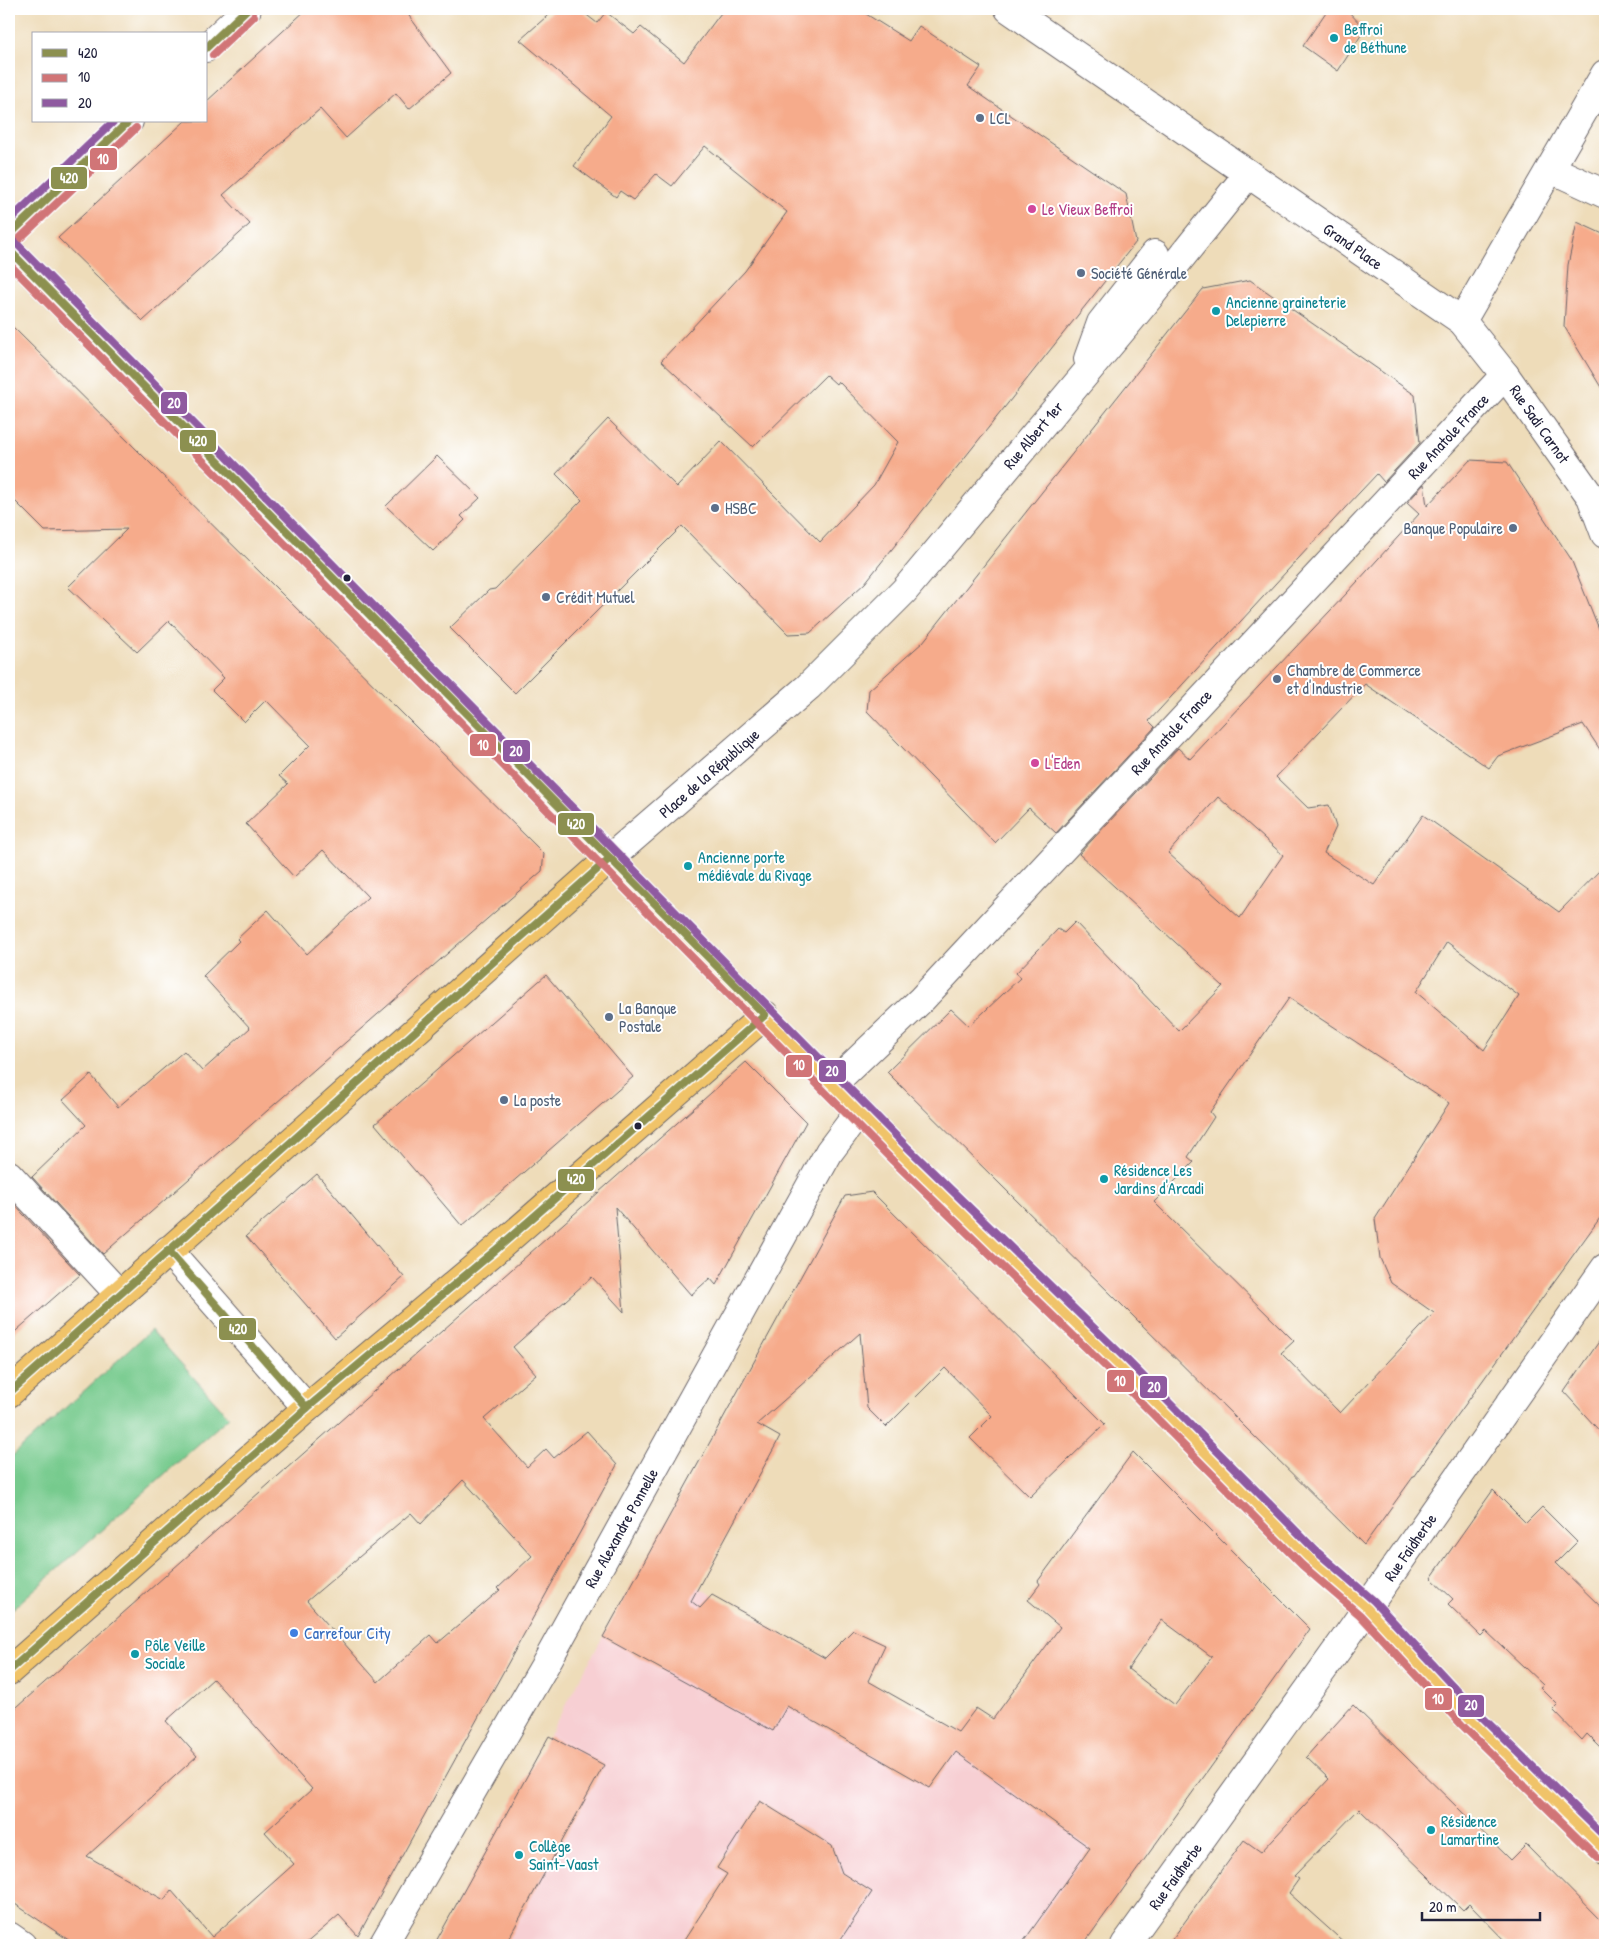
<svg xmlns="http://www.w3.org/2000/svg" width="1614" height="1954" viewBox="0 0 1614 1954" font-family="'Patrick Hand',sans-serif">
	<rect width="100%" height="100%" fill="#fff"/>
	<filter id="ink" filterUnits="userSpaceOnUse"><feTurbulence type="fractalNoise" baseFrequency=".02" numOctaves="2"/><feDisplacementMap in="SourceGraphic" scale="10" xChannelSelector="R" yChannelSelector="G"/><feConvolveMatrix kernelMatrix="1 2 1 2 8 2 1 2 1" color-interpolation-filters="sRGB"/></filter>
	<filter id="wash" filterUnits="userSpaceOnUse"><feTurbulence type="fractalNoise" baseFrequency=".0096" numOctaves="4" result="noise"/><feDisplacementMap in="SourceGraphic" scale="20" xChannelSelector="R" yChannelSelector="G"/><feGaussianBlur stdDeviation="1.12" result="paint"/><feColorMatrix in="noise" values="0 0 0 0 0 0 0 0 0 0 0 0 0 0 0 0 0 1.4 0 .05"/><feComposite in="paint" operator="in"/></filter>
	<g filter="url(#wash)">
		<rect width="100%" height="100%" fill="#eedcb9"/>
		<polygon fill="#f7cfd3" points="646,1558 958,1732 976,1708 1160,1838 1083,1945 832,1945 834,1942 838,1944 872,1892 842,1873 832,1846 760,1801 717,1867 727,1874 686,1937 697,1945 434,1945"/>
		<polygon fill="#76ca8d" stroke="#4c7664" points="151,1330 229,1417 9,1612 9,1459"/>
		<g id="blocks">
			<g fill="#f6ab8b" fill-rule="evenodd">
				<polygon points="307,9 404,9 451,73 409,109 396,93 346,138 320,109 223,195 250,224 143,321 58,238 185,121 206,121 206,102"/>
				<polygon points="555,9 579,9 597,23 606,12 634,34 641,27 684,62 724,9 858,9 909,41 919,26 981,67 968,86 1126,194 1136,242 865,583 810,633 788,634 682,526 515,693 450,628 489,590 495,589 582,500 556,474 608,419 677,487 721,441 820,542 874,485 898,442 838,381 836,384 826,375 753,447 661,361 745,271 787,212 705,146 672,186 656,174 633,200 620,191 616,197 574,166 611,116 520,40"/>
				<polygon points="1328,9 1346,9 1365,29 1338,71 1303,46"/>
				<polygon points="1577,222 1605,235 1605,394 1564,326 1568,265"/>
				<polygon points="1250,280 1415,395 1420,443 1384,482 1377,474 1344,509 1149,721 1155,727 1056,833 1029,808 995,843 867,711 869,690 923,642 1203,289"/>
				<polygon points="9,323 544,854 542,871 103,1254 32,1177 86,1125 63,1100 91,1075 118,1107 184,1051 202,1071 250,1028 203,976 239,941 237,939 268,910 307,954 368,897 323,850 294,877 246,824 288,784 279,776 310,745 266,700 244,722 212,690 224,678 169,621 137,652 68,587 127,529 45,531 9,495"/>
				<polygon points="437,456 480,498 461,516 465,520 433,551 386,506"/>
				<path d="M1470,460l37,2 64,97 34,85v113l-22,-33 -85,32 -9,12 -124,-84 -89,93 32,31 21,-3 7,22 -12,26 50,32 49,-70 136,97 46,-47v346l-241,334 -477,-473 64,-63 18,17 51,-48 -4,-5 42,-44 6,4 11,-11 104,109 44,-45 -144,-132 99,-106 12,11 157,-166 72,-79 -12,-11 17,-19 3,22zM1218,797l65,58 -43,63 -72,-65zM1447,942l72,54 -35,54 -68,-58zM1289,998l160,105 -74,116 5,39 11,25 43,30 -94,100 -59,-60 13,-12 -140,-139 40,-40 -6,-5 26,-40 -4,-5z"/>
				<polygon points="546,975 633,1077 462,1226 375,1124"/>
				<path d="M746,1062l60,60 -90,163 -6,-7 -19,17 -76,-88 9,105 -32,-35 -79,70 23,27 -52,45 43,48 19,-18 8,9 33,-27 30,34 -259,471 -19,-21 -35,30h-228l-67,-45v-186zM463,1480l69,76 -34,32 2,2 -62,53 -7,-8 -53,47 -71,-81 104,-88 10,11zM213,1679l99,110 -47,43 29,32 -82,73 -41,-47 -7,10 -77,-44 110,-100 -31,-35z"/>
				<polygon points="317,1174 404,1277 335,1338 246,1236"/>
				<path d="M872,1192l233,232 -75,73 -60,-59 22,-22 -47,-48 -59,59 -19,-19 -7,-75 -103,91 23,13 -89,164 9,7 12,-13 113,63 28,-28 32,15 -17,36 90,51 18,-24 17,11 67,-92 -32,-27 12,-16 -2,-3 95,-129 177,177 -227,316h-62l69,-97 -134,-96 -26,36 -143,-82 -14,25 -170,-94 242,-441zM1162,1620l50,37 -37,48 -47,-36z"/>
				<polygon points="9,1199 80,1275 9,1337"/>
				<polygon points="1605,1333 1605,1437 1564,1392"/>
				<polygon points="1493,1490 1526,1523 1542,1507 1577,1542 1556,1563 1605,1611 1605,1752 1587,1734 1582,1740 1553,1710 1558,1705 1540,1687 1543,1685 1486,1631 1481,1636 1448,1604 1453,1599 1431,1578"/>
				<polygon points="1353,1705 1511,1860 1526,1845 1605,1925 1605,1945 1509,1945 1469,1904 1463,1910 1359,1809 1294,1876 1299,1879 1289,1893 1347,1945 1168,1945 1244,1840 1261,1852 1329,1779 1306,1757"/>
				<polygon points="549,1736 604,1765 505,1945 434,1945"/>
				<polygon points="760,1801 832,1846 842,1873 872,1892 837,1945 681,1945 727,1874 717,1868"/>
			</g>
		</g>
	</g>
	<g filter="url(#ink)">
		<use href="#blocks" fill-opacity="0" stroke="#696367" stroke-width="1"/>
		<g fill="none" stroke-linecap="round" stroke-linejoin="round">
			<defs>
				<g id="minor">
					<polyline points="1009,9 1462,321 1505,375 1591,497 1605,534"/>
					<polyline points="206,48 247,9"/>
					<polyline points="1551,169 1605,194"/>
					<polyline points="9,235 129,121"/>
					<polyline points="1462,321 1605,74"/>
					<polyline points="1088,359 1101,323 1155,254"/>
					<polyline points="610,858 808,687 904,591 1143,305 1248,174"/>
					<polyline points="833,1084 922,999 1505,375"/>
					<polyline points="9,1175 119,1294"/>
					<polyline points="168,1250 307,1408"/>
					<polyline points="9,1936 22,1945"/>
					<polyline points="383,1945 545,1665 829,1152 859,1112"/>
					<polyline points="1125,1945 1345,1639 1605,1268"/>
				</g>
				<g id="major">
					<polyline points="9,250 900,1154 1120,1367 1309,1558 1367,1608 1469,1718 1605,1851"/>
					<polyline points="9,1393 610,858"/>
					<polyline points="9,1671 307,1408 498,1248 765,1015"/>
				</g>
			</defs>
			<use href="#minor" stroke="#696367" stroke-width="30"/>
			<use href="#major" stroke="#696367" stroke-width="30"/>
			<use href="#minor" stroke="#fff" stroke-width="28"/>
			<use href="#major" stroke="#f0c369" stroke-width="28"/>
			<defs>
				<g id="bus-1">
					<polyline points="206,48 247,9"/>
					<polyline points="9,235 129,121"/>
					<polyline points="9,250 765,1015"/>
					<polyline points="168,1250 307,1408"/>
					<polyline points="9,1393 610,858"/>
					<polyline points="9,1671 307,1408 498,1248 765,1015"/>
				</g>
				<g id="bus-2">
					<polyline points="213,55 254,16"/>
					<polyline points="16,242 136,128"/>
					<polyline points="9,264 893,1161 1113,1374 1302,1565 1360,1615 1462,1725 1598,1858"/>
				</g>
				<g id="bus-3">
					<polyline points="9,221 114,121"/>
					<polyline points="16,243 907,1147 1127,1360 1316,1551 1374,1601 1476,1711 1605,1837"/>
				</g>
			</defs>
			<use href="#bus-1" stroke="#fff" stroke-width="11"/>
			<use href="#bus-2" stroke="#fff" stroke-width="11"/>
			<use href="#bus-3" stroke="#fff" stroke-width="11"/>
			<use href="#bus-1" stroke="#8c9050" stroke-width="8"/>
			<use href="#bus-2" stroke="#d17577" stroke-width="8"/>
			<use href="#bus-3" stroke="#8f5aa0" stroke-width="8"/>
		</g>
	</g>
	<g fill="#0f9aa8" stroke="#fff" stroke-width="2">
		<circle cx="1334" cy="38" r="5"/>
		<circle cx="1216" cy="311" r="5"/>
		<circle cx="688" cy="866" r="5"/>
		<circle cx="1104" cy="1179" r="5"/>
		<circle cx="135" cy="1654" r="5"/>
		<circle cx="1431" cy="1830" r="5"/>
		<circle cx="519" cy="1855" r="5"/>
	</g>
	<g fill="#5c6f8a" stroke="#fff" stroke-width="2">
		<circle cx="980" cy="118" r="5"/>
		<circle cx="1081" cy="273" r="5"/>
		<circle cx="715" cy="508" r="5"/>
		<circle cx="1513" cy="528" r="5"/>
		<circle cx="546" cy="597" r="5"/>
		<circle cx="1277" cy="679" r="5"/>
		<circle cx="609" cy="1017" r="5"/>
		<circle cx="504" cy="1100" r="5"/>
	</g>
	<g fill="#d1479c" stroke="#fff" stroke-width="2">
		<circle cx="1032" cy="209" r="5"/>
		<circle cx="1035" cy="763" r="5"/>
	</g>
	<g fill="#22223b" stroke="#fff" stroke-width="2">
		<circle cx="347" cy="578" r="4.5"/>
		<circle cx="638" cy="1126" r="4.5"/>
	</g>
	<circle fill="#3f7fe0" stroke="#fff" stroke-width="2" cx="294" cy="1633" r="5"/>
	<g text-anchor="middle" stroke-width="4" stroke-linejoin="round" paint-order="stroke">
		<g font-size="16" fill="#0d838f" stroke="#fff" text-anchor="start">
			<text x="1344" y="35">Beffroi<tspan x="1344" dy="18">de Béthune</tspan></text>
			<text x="1226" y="308">Ancienne graineterie<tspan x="1226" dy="18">Delepierre</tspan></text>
			<text x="698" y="863">Ancienne porte<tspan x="698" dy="18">médiévale du Rivage</tspan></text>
			<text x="1114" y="1176">Résidence Les<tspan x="1114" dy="18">Jardins d'Arcadi</tspan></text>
			<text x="145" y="1651">Pôle Veille<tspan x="145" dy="18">Sociale</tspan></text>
			<text x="1441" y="1827">Résidence<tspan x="1441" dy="18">Lamartine</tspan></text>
			<text x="529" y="1852">Collège<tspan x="529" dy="18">Saint-Vaast</tspan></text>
		</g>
		<g font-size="16" fill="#4e5e75" stroke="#fff" text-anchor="start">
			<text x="990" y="124">LCL</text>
			<text x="1091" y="279">Société Générale</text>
			<text x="725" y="514">HSBC</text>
			<text x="1503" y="534" text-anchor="end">Banque Populaire</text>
			<text x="556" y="603">Crédit Mutuel</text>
			<text x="1287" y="676">Chambre de Commerce<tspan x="1287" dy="18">et d'Industrie</tspan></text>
			<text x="619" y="1014">La Banque<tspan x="619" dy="18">Postale</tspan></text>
			<text x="514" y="1106">La poste</text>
		</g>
		<g font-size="16" fill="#b23c85" stroke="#fff" text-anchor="start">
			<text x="1042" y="215">Le Vieux Beffroi</text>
			<text x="1045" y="769">L'Eden</text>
		</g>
		<g font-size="16" fill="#22223b" stroke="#fff">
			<text transform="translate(1353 246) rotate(35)" y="6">Grand Place</text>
			<text transform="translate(1540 424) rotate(55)" y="6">Rue Sadi Carnot</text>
			<text transform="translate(1033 435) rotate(-50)" y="6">Rue Albert 1er</text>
			<text transform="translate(1448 436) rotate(-47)" y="6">Rue Anatole France</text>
			<text transform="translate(1171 732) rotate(-47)" y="6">Rue Anatole France</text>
			<text transform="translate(709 773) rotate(-41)" y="6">Place de la République</text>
			<text transform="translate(621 1528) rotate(-61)" y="6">Rue Alexandre Ponnelle</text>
			<text transform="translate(1410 1547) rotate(-55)" y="6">Rue Faidherbe</text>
			<text transform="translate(1175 1876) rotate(-54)" y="6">Rue Faidherbe</text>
		</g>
		<g font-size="16" fill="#366cbe" stroke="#fff" text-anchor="start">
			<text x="304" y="1639">Carrefour City</text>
		</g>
	</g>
	<g stroke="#fff" stroke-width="2">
		<rect x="89" y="147" width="29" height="24" rx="5" fill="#d17577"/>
		<rect x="50" y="166" width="38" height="24" rx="5" fill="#8c9050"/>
		<rect x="160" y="391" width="28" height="24" rx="5" fill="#8f5aa0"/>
		<rect x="179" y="429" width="38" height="24" rx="5" fill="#8c9050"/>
		<rect x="469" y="733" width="28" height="24" rx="5" fill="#d17577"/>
		<rect x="502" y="739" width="29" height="24" rx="5" fill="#8f5aa0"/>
		<rect x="557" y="812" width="38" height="24" rx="5" fill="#8c9050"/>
		<rect x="785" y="1054" width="28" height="24" rx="5" fill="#d17577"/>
		<rect x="818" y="1059" width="29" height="24" rx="5" fill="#8f5aa0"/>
		<rect x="557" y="1168" width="38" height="24" rx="5" fill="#8c9050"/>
		<rect x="218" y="1317" width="39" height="24" rx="5" fill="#8c9050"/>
		<rect x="1106" y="1369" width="29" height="24" rx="5" fill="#d17577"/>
		<rect x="1139" y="1375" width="29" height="24" rx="5" fill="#8f5aa0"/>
		<rect x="1424" y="1687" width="29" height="24" rx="5" fill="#d17577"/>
		<rect x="1457" y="1694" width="28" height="24" rx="5" fill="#8f5aa0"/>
	</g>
	<g font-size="14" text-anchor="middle" font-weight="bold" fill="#fff">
		<text x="103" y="164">10</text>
		<text x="69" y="183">420</text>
		<text x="174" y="408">20</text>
		<text x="198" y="446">420</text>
		<text x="483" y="750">10</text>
		<text x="516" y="756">20</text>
		<text x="576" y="829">420</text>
		<text x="799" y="1070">10</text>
		<text x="832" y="1076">20</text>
		<text x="576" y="1184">420</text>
		<text x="238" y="1334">420</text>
		<text x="1120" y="1386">10</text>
		<text x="1154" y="1392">20</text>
		<text x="1438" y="1704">10</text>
		<text x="1471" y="1710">20</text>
	</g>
	<rect width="1614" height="1954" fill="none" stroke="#fff" stroke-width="30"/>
	<rect x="32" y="32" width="175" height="90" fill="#ffffff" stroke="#a7a7b1"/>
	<rect x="42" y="49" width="25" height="8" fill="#8c9050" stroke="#a7a7b1"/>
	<text x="78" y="58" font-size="15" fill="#22223b">420</text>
	<rect x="42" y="74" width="25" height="8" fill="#d17577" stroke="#a7a7b1"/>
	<text x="78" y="82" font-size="15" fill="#22223b">10</text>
	<rect x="42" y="99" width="25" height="8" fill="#8f5aa0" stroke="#a7a7b1"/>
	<text x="78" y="108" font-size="15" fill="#22223b">20</text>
	<path d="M1422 1912v8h118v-8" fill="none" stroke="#22223b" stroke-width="2.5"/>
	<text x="1429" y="1912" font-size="15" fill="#22223b" stroke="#ffffff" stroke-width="4" paint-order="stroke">20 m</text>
</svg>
